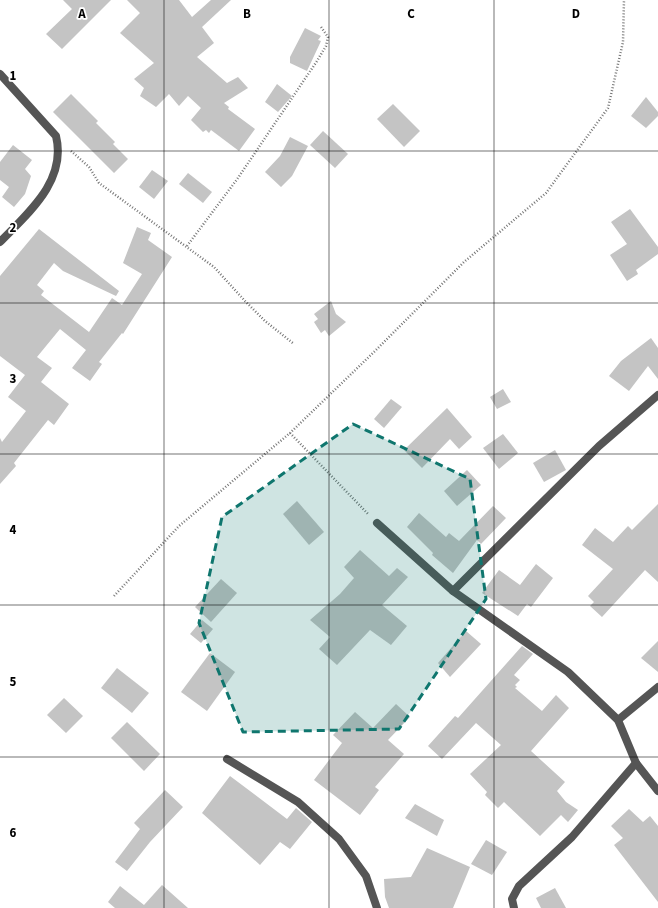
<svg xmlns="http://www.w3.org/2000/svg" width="658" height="908" viewBox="0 0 658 908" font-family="'Source Sans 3',sans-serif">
	<rect width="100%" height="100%" fill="#fff"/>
	<g fill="#c4c4c4">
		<polygon points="63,0 111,0 62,49 46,34 72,9"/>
		<polygon points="127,0 179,0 192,17 211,0 231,0 202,27 214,43 197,57 227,83 238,77 248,88 224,103 229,107 228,109 255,129 239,151 211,130 209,133 206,130 203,132 191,120 201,108 188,96 179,106 169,94 156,107 140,96 144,88 134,79 154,63 120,33 140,13"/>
		<polygon points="305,28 321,36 318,40 321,41 307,71 290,63 290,57"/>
		<polygon points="277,84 292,96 278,112 265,102"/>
		<polygon points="71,94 98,121 96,123 115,142 113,144 128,159 114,173 53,112"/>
		<polygon points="646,97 658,112 658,116 646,128 631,116"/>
		<polygon points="393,104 420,131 404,147 377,119"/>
		<polygon points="323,131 348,154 335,168 310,145"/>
		<polygon points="290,137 308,146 292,176 281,187 265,172 280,156"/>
		<polygon points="13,145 32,160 25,169 31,176 25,194 14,207 2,197 9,187 0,180 0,162"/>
		<polygon points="152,170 168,181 154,199 139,187"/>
		<polygon points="188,173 212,192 203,203 179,184"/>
		<polygon points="630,209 658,247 658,254 636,270 638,274 627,281 610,255 627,244 611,222"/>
		<polygon points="137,227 151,233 148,240 172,257 123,334 122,333 99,362 102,364 90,381 72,368 86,350 60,329 37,357 52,368 41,382 69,404 54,425 48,420 14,463 16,466 0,484 0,438 2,442 26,411 8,397 25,375 0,356 0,276 39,229 119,291 116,296 63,271 54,263 37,285 44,291 41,295 89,332 112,298 122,305 142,274 123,263"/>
		<polygon points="331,301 336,314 346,322 329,336 325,330 321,333 314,322 318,319 314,314"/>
		<polygon points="651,338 658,348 658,379 648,366 629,391 609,376 621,361"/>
		<polygon points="503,389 511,402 497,409 490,397"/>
		<polygon points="391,399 402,407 384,428 374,419"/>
		<polygon points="447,408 472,437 459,449 450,439 422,468 404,450"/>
		<polygon points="503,434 518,453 499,469 483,448"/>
		<polygon points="555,450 566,470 544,482 533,463"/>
		<polygon points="467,470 481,485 457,506 444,491"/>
		<polygon points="297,501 324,532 309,545 283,514"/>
		<polygon points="658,504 658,582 645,570 602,617 590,606 594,602 588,596 613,569 582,545 595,528 613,542 628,526 632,530"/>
		<polygon points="493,506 506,518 481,544 477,540 453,573 432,555 433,553 407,527 419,513 446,537 449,533 459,541"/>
		<polygon points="360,550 389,576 397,568 408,577 382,605 407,626 391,645 370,630 337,665 319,649 330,637 310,620 340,594 354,578 344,567"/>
		<polygon points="536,564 553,578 531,607 527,604 518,616 482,593 499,570 520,585"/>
		<polygon points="221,579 237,593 211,622 195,607"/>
		<polygon points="202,620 213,629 201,643 190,634"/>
		<polygon points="466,631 481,644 450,677 438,663"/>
		<polygon points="658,641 658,672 641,658"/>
		<polygon points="522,646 533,654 514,675 520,680 515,685 517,687 515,688 542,711 556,695 569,708 531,751 565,782 557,791 566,802 578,810 568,822 561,815 540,836 504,802 498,808 485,795 487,792 470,774 501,745 476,723 442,759 428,746 455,716 458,718"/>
		<polygon points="210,653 235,672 207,711 181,692"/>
		<polygon points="117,668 149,693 132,713 101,688"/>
		<polygon points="64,698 83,716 66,733 47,715"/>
		<polygon points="396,704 410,717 388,740 404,754 375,787 379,790 360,815 314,780 342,743 333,735 355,712 373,728"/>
		<polygon points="127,722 160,754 144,771 111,738"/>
		<polygon points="230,776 287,819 296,808 312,822 290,849 280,842 260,865 202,813"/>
		<polygon points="165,790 183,807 150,842 127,871 115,862 140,829 134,823"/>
		<polygon points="415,804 444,820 437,836 405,818"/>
		<polygon points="629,809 643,822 650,816 658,826 658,902 614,845 623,838 611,826"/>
		<polygon points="486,840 507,852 492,875 471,864"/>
		<polygon points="427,848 470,867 453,908 389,908 385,897 384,879 411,877"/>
		<polygon points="162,885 188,908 115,908 108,902 120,886 144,905"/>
		<polygon points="555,888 566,908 541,908 536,898"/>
	</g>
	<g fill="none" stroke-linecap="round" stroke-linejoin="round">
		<g stroke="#777" stroke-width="2.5" stroke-dasharray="1 2" stroke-linecap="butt">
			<polyline points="71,151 89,167 99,183 214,267 245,301 265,321 294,344"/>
			<polyline points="187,246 238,178 317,61 326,46 328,37 321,27"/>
			<polyline points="290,433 369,515"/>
			<polyline points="114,596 179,526 290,433 376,350 464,262 546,193 608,108 623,42 624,0"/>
		</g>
		<polyline stroke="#555" stroke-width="8" points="227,759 298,802 339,839 366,876 377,908"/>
		<g stroke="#555" stroke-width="8">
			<path d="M0,74l56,62c11,45 -28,77 -56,106"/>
			<polyline points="377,523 453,591 568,672 618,720 636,763 658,791"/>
			<polyline points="453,591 599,446 658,395"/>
			<polyline points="618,720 658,687"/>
			<polyline points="514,908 512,899 519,886 572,837 636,763"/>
		</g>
	</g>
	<path fill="#0f766e" fill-opacity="0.2" stroke="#0f766e" stroke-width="3" stroke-dasharray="8 5" stroke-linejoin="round" d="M353,424l117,55 16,120 -87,130 -156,3 -44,-109 23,-106z"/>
	<path fill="none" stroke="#000" stroke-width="1" stroke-opacity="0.55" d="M164,0v908M329,0v908M494,0v908M0,151h658M0,303h658M0,454h658M0,605h658M0,757h658"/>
	<g font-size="13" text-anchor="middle" font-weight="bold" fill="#000" stroke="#fff" stroke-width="3.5" stroke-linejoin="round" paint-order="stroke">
		<text x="82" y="18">A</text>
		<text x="247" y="18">B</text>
		<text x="411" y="18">C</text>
		<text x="576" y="18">D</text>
		<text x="13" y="80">1</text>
		<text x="13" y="232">2</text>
		<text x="13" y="383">3</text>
		<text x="13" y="534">4</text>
		<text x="13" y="686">5</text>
		<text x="13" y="837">6</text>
	</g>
</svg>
